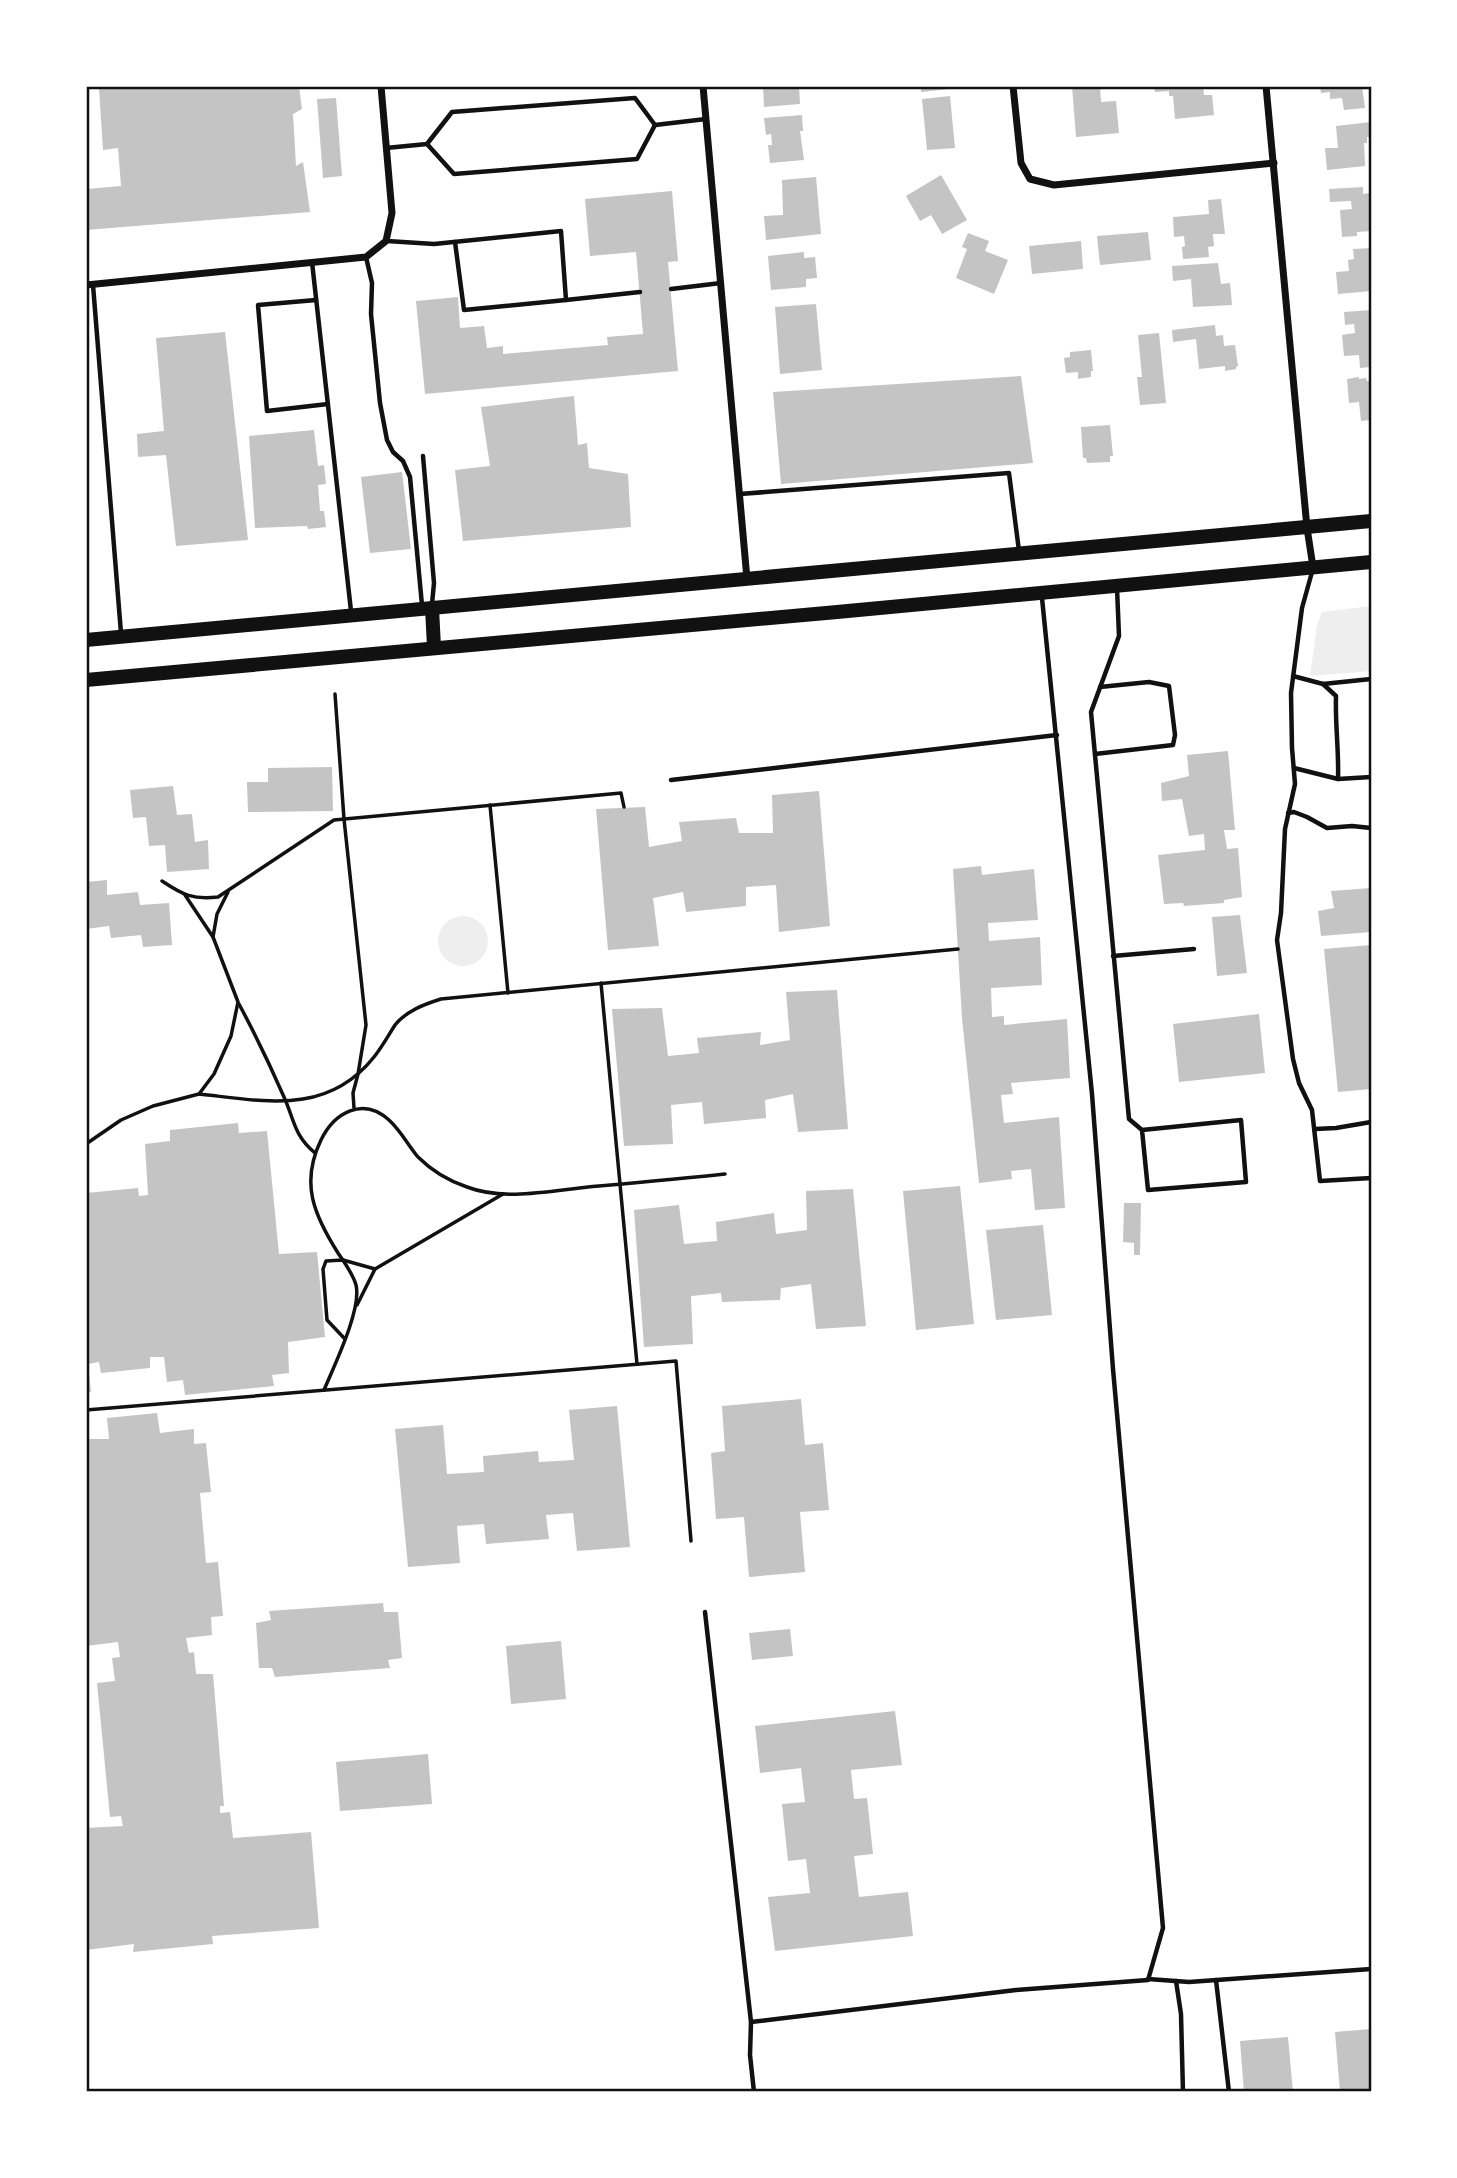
<svg xmlns="http://www.w3.org/2000/svg" width="1457" height="2178" viewBox="0 0 1457 2178" font-family="Montserrat,sans-serif">
	<rect width="100%" height="100%" fill="#fff"/>
	<g fill="#eee">
		<polygon points="1371,606 1371,671 1310,676 1317,625 1322,612"/>
		<circle cx="463" cy="941" r="25"/>
	</g>
	<g fill="#c4c4c4">
		<polygon points="112,86 299,86 302,109 293,114 296,166 303,162 310,212 86,230 86,189 121,186 118,148 103,150 99,89"/>
		<polygon points="763,86 799,86 800,104 764,107"/>
		<polygon points="921,86 949,86 949,89 921,92"/>
		<polygon points="1072,86 1100,86 1101,102 1116,101 1119,133 1076,137"/>
		<polygon points="1154,86 1203,86 1204,95 1212,95 1214,115 1175,119 1173,96 1169,96 1169,91 1155,92"/>
		<polygon points="1320,86 1362,86 1365,108 1344,110 1342,98 1330,99 1330,92 1321,93"/>
		<polygon points="950,96 955,148 927,150 922,99"/>
		<polygon points="336,98 342,176 323,178 317,99"/>
		<polygon points="802,115 803,131 800,131 804,160 770,163 768,145 772,145 771,134 766,135 764,118"/>
		<polygon points="1371,122 1371,137 1367,137 1367,143 1364,143 1365,166 1327,170 1325,148 1338,148 1336,126"/>
		<polygon points="941,175 967,220 942,234 931,215 920,221 906,196"/>
		<polygon points="816,177 821,234 766,240 764,216 783,215 782,180"/>
		<polygon points="1363,187 1363,194 1371,193 1371,231 1357,232 1357,236 1342,237 1340,210 1352,209 1351,201 1330,202 1329,189"/>
		<polygon points="672,191 678,261 668,262 678,371 425,394 416,301 458,297 460,328 484,326 487,348 503,346 503,354 608,345 607,337 643,334 636,252 590,256 585,199"/>
		<polygon points="1221,199 1225,234 1213,234 1214,246 1208,247 1209,257 1183,259 1182,247 1185,246 1184,236 1174,237 1173,217 1209,214 1208,200"/>
		<polygon points="1148,232 1151,260 1100,265 1097,236"/>
		<polygon points="968,233 989,241 985,251 1008,260 994,294 956,278 967,249 962,247"/>
		<polygon points="1081,241 1083,269 1032,274 1029,246"/>
		<polygon points="1371,248 1371,291 1338,294 1336,272 1349,271 1348,260 1354,259 1353,249"/>
		<polygon points="804,252 804,258 815,257 817,278 806,279 806,287 771,290 768,256"/>
		<polygon points="1218,263 1221,284 1230,283 1232,305 1193,307 1191,279 1173,281 1172,266"/>
		<polygon points="816,304 822,370 780,374 775,307"/>
		<polygon points="1371,310 1371,367 1360,368 1359,355 1344,356 1342,335 1355,333 1354,324 1345,325 1344,312"/>
		<polygon points="1215,325 1216,336 1223,335 1224,346 1235,345 1238,366 1236,367 1236,369 1225,371 1225,366 1199,369 1196,339 1173,342 1172,330"/>
		<polygon points="225,332 248,540 176,546 166,455 138,457 137,434 164,431 156,338"/>
		<polygon points="1159,333 1166,403 1140,405 1137,377 1142,377 1138,335"/>
		<polygon points="1091,350 1093,371 1091,371 1091,377 1078,379 1078,372 1066,373 1064,358 1070,357 1070,352"/>
		<polygon points="1021,376 1033,463 781,484 773,392"/>
		<polygon points="1359,377 1359,379 1366,378 1367,381 1371,381 1371,420 1361,421 1359,402 1349,403 1347,379"/>
		<polygon points="574,396 578,445 587,443 589,468 628,474 631,527 463,541 455,470 490,466 481,407"/>
		<polygon points="1110,425 1113,456 1110,456 1110,462 1087,463 1086,458 1083,458 1081,427"/>
		<polygon points="314,430 318,466 324,465 326,484 318,485 320,511 324,511 326,527 308,529 307,526 255,528 249,436"/>
		<polygon points="402,472 411,549 370,553 361,477"/>
		<polygon points="1228,751 1235,830 1224,830 1227,849 1238,848 1242,897 1224,900 1224,903 1184,906 1183,903 1164,904 1158,855 1205,850 1204,834 1189,836 1182,799 1162,801 1161,783 1189,776 1187,755"/>
		<polygon points="332,767 333,811 248,812 247,782 268,782 268,768"/>
		<polygon points="173,786 177,815 192,814 195,842 208,840 209,869 167,872 165,845 149,846 146,817 133,818 130,790"/>
		<polygon points="819,791 830,926 779,932 776,885 746,887 746,906 686,912 683,892 653,898 659,946 608,950 596,809 645,807 649,847 682,841 679,822 736,818 739,833 773,833 772,795"/>
		<polygon points="981,866 982,875 1034,869 1038,920 988,923 989,941 1040,937 1042,985 991,988 992,1017 1004,1016 1004,1025 1067,1019 1070,1078 1011,1083 1013,1094 1001,1095 1004,1123 1059,1117 1065,1208 1035,1210 1031,1169 1011,1171 1012,1179 979,1183 962,1018 953,869"/>
		<polygon points="107,880 107,895 138,892 140,905 169,903 172,945 143,947 141,935 111,938 109,926 86,929 86,882"/>
		<polygon points="1371,888 1371,932 1321,936 1318,911 1334,908 1331,891"/>
		<polygon points="1240,915 1247,973 1217,976 1212,917"/>
		<polygon points="1371,945 1371,1089 1338,1092 1324,949"/>
		<polygon points="837,990 848,1129 798,1132 793,1094 765,1100 766,1118 704,1124 702,1102 671,1105 673,1144 624,1146 612,1009 662,1008 668,1056 699,1053 697,1038 761,1032 760,1045 790,1040 786,992"/>
		<polygon points="1259,1014 1265,1073 1179,1082 1173,1024"/>
		<polygon points="238,1123 239,1133 267,1131 279,1254 317,1252 325,1337 288,1342 289,1373 272,1375 274,1386 185,1395 183,1380 167,1382 164,1357 150,1357 150,1368 101,1373 99,1362 88,1364 91,1392 86,1393 86,1193 138,1188 139,1196 148,1195 145,1144 170,1141 170,1130"/>
		<polygon points="960,1186 974,1324 916,1330 903,1191"/>
		<polygon points="853,1189 866,1326 816,1329 811,1284 781,1288 780,1300 722,1302 721,1293 691,1296 693,1344 644,1347 634,1210 679,1205 684,1244 717,1241 716,1222 774,1213 776,1234 807,1230 806,1191"/>
		<polygon points="1124,1203 1141,1203 1140,1255 1134,1255 1134,1243 1123,1242"/>
		<polygon points="1043,1225 1052,1315 996,1320 986,1230"/>
		<polygon points="801,1399 805,1445 823,1443 829,1510 800,1512 805,1572 749,1577 744,1517 716,1519 711,1453 725,1451 722,1406"/>
		<polygon points="617,1406 630,1547 577,1551 573,1513 546,1515 549,1539 486,1544 484,1524 457,1526 460,1563 408,1567 395,1429 443,1425 447,1474 484,1472 483,1456 538,1451 539,1462 574,1460 569,1410"/>
		<polygon points="157,1413 160,1433 194,1429 194,1444 206,1443 211,1492 200,1493 206,1563 218,1562 223,1616 211,1617 212,1635 186,1638 189,1653 194,1652 196,1674 213,1674 224,1806 220,1806 220,1813 230,1812 233,1838 311,1832 319,1928 212,1936 213,1944 133,1952 134,1944 86,1950 86,1828 123,1826 121,1816 110,1817 97,1683 115,1681 112,1658 120,1657 118,1642 86,1646 86,1555 89,1555 86,1527 86,1439 109,1439 107,1418"/>
		<polygon points="383,1603 384,1612 398,1612 402,1658 388,1660 390,1668 275,1677 272,1668 259,1668 256,1623 271,1620 269,1611"/>
		<polygon points="790,1629 793,1656 752,1660 749,1633"/>
		<polygon points="561,1641 566,1699 511,1704 506,1646"/>
		<polygon points="895,1711 902,1765 851,1770 854,1799 867,1798 873,1854 854,1856 859,1897 908,1892 913,1936 775,1951 768,1897 810,1893 806,1859 788,1861 782,1804 805,1802 801,1768 760,1773 755,1726"/>
		<polygon points="428,1754 432,1804 340,1811 336,1762"/>
		<polygon points="1371,2029 1371,2092 1340,2092 1335,2032"/>
		<polygon points="1288,2037 1293,2092 1244,2092 1240,2041"/>
	</g>
	<g fill="none" stroke-linecap="round" stroke-linejoin="round">
		<g stroke="#111" stroke-width="3.5">
			<polyline points="335,694 344,819 366,1025 358,1074 353,1093 354,1108"/>
			<polyline points="490,805 508,993"/>
			<path d="M162,881c21,14 31,19 56,16l116,-77 287,-27 3,14"/>
			<polyline points="213,937 217,914 228,892"/>
			<polyline points="601,983 637,1364"/>
			<path d="M239,1004c16,30 31,61 45,93 10,22 10,39 31,56"/>
			<path d="M199,1094c66,7 128,22 175,-37 8,-10 14,-21 21,-32 11,-14 30,-21 46,-26l517,-50"/>
			<polyline points="86,1144 121,1120 153,1106 199,1094 214,1074 231,1036 238,1002 213,937 185,895"/>
			<polyline points="357,1305 375,1269 503,1194"/>
			<polyline points="345,1339 327,1320 323,1269 326,1261 343,1260 375,1269"/>
			<path d="M324,1390c10,-24 38,-81 32,-105 -3,-11 -11,-22 -18,-32 -24,-38 -38,-70 -17,-113 13,-27 42,-44 68,-20 12,11 19,25 29,37 14,14 31,24 49,30 36,14 83,4 121,0 45,-4 91,-8 137,-13"/>
			<polyline points="86,1410 676,1361 691,1541"/>
		</g>
		<g stroke="#111" stroke-width="4.5">
			<polyline points="655,125 706,119"/>
			<polyline points="427,144 454,174 637,159 655,125"/>
			<polyline points="386,148 427,144 452,112 635,98 655,125"/>
			<polyline points="387,241 434,244 561,231 566,300 640,292"/>
			<polyline points="455,242 464,310 566,300"/>
			<polyline points="366,257 372,283 371,314 380,403 387,440 393,452 403,461 410,477 422,605"/>
			<polyline points="312,262 351,611"/>
			<polyline points="93,285 121,633"/>
			<polyline points="671,289 721,283"/>
			<polyline points="316,300 258,305 267,411 328,404"/>
			<polyline points="423,456 434,583 432,604"/>
			<polyline points="740,494 1009,473 1019,551"/>
			<polyline points="1312,572 1302,608 1291,693 1292,748 1295,784 1285,829 1281,913 1277,940 1293,1059 1299,1083 1312,1110 1320,1181 1371,1178"/>
			<polyline points="1117,588 1119,636 1091,712 1129,1119 1142,1130 1148,1190 1246,1182 1241,1120 1142,1130"/>
			<polyline points="1293,676 1323,684 1371,679"/>
			<path d="M1323,684l13,12c-1,28 3,55 2,83"/>
			<polyline points="1095,754 1173,745 1175,735 1169,686 1149,682 1100,687"/>
			<polyline points="1294,768 1338,779 1371,777"/>
			<polyline points="671,780 1057,735"/>
			<polyline points="1288,813 1294,812 1307,817 1327,828 1352,826 1371,828"/>
			<polyline points="1113,956 1194,949"/>
			<polyline points="1315,1129 1336,1128 1371,1122"/>
			<polyline points="705,1612 751,2022 750,2055 754,2092"/>
			<polyline points="1148,1979 1189,1982 1371,1969"/>
			<polyline points="1216,1980 1229,2092"/>
			<polyline points="1176,1981 1181,2014 1183,2092"/>
			<polyline points="751,2022 1016,1990 1148,1980 1163,1928 1113,1369 1092,1094 1042,598"/>
		</g>
		<g stroke="#111" stroke-width="7">
			<polyline points="703,86 747,579"/>
			<polyline points="1013,86 1021,163 1030,179 1054,185 1274,163"/>
			<polyline points="1266,86 1307,528 1313,567"/>
			<polyline points="86,285 366,257 386,241 392,213 381,86"/>
		</g>
		<g stroke="#111" stroke-width="14">
			<polyline points="432,608 434,647"/>
			<polyline points="86,640 1371,521"/>
			<path d="M86,680c428,-40 857,-76 1285,-118"/>
		</g>
	</g>
	<rect width="1457" height="2178" fill="none" stroke="#ffffff" stroke-width="175"/>
	<rect x="88" y="88" width="1282" height="2002" fill="none" stroke="#111" stroke-width="2.5"/>
</svg>
